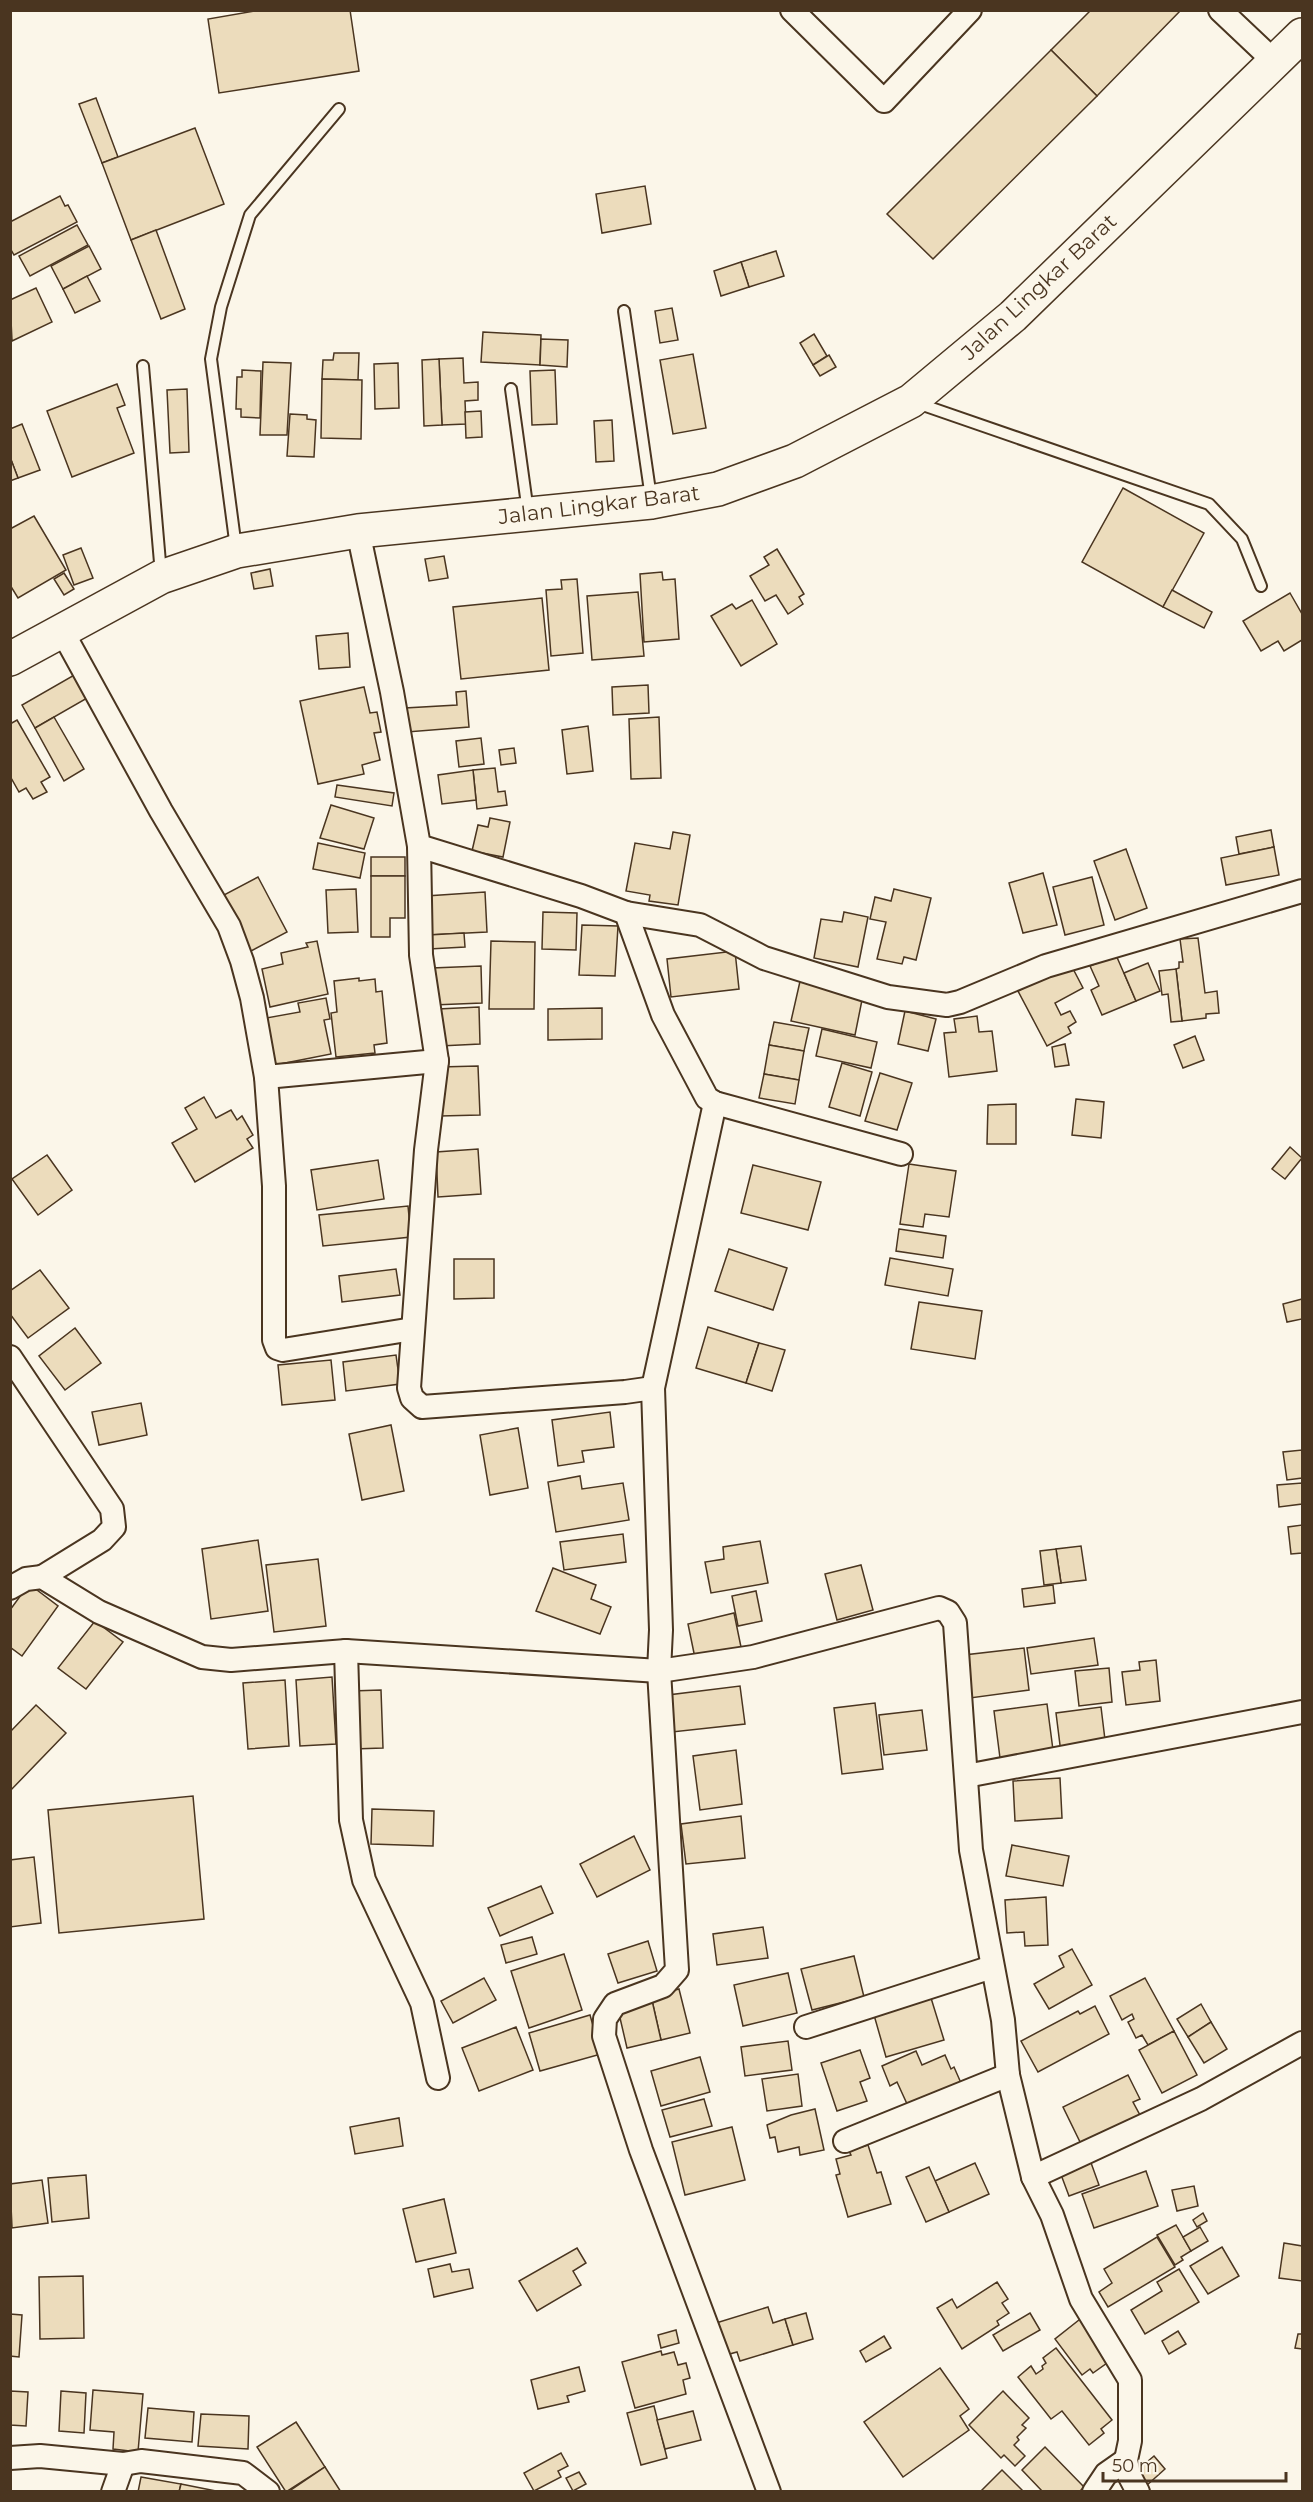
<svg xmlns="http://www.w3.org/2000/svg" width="1313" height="2502" viewBox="0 0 1313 2502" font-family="Montserrat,sans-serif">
	<rect width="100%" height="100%" fill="#fbf6e9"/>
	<g fill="#ecdcbc" stroke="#4a3520" stroke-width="1.5">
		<polygon points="261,10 350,10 359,71 219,93 208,19"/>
		<polygon points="1091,10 1181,10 1097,96 1051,50"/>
		<polygon points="1051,50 1097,96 933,259 887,214"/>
		<polygon points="96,98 118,157 102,163 79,104"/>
		<polygon points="195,128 224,204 131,240 102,163"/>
		<polygon points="645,186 651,224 602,233 596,194"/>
		<polygon points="60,196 65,206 68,205 77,222 14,255 10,248 10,222"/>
		<polygon points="77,225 88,245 30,276 19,256"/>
		<polygon points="156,230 185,309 161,319 131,240"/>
		<polygon points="89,246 101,269 63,289 51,266"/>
		<polygon points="776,251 784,276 749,287 741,262"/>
		<polygon points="741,262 749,287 721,296 714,271"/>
		<polygon points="87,276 100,301 75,313 63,289"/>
		<polygon points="36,288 52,322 12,341 10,300"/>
		<polygon points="672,308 678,340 660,343 655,311"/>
		<polygon points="483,332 541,335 540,365 481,362"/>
		<polygon points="814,334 827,356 813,365 800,343"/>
		<polygon points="541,339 568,340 567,367 540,365"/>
		<polygon points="334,353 359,353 358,380 322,379 323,360 333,360"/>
		<polygon points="693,354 706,428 673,434 660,360"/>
		<polygon points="829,355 836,367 820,376 813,365"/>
		<polygon points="463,358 464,383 478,382 478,400 465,401 466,424 442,425 439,359"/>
		<polygon points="439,359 442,425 424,426 422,360"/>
		<polygon points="263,362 291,363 287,435 260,435"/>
		<polygon points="398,363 399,408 375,409 374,364"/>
		<polygon points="242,370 261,371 260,418 241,417 241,409 236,409 237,377 242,377"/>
		<polygon points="555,370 557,424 532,425 530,371"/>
		<polygon points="322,379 362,380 361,439 321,438"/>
		<polygon points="117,384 125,405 117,408 134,453 72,477 47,411"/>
		<polygon points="187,389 189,452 170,453 167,390"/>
		<polygon points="481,411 482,437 466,438 465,412"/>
		<polygon points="290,414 307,415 307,419 316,420 314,457 287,456"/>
		<polygon points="612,420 614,461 596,462 594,421"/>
		<polygon points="22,424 40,470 18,478 10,457 10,429"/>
		<polygon points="10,457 18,478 10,481"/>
		<polygon points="1123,488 1204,533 1163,607 1082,562"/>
		<polygon points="34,516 66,570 18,598 10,585 10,529"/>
		<polygon points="81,548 93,578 74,585 63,555"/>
		<polygon points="777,549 804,594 799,597 803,604 788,614 776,595 765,601 750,576 769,565 764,557"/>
		<polygon points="444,556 448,578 429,581 425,559"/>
		<polygon points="270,569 273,586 254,589 251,573"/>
		<polygon points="662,572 663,580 675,579 679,639 644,642 640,574"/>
		<polygon points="64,573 74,589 64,595 54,579"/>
		<polygon points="577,579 583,653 551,656 546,590 562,589 561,580"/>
		<polygon points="1172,590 1212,612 1204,628 1163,607"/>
		<polygon points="638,592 644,656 592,660 587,596"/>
		<polygon points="1290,593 1302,614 1302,640 1284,651 1278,641 1261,651 1243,621"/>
		<polygon points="542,598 549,670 461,679 453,607"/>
		<polygon points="752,600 777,644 741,666 711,616 732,604 736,609"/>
		<polygon points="348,633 350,667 319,669 316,636"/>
		<polygon points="76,674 89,697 35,728 22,705"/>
		<polygon points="648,685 649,713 613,715 612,687"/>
		<polygon points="364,687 370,713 377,712 381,732 374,733 380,760 362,765 364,774 318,784 300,701"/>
		<polygon points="466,691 469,727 407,732 405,708 457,705 456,692"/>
		<polygon points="54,717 84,769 64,781 35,728"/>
		<polygon points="659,717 661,778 631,779 629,719"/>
		<polygon points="17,720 50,777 41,782 47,792 33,799 26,788 19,792 10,776 10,724"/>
		<polygon points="588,726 593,771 567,774 562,730"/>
		<polygon points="481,738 484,764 459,767 456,741"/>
		<polygon points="514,748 516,763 501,765 499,750"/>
		<polygon points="495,768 498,792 505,791 507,805 477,809 473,770"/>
		<polygon points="473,770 476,800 442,804 438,775"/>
		<polygon points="337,785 394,793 392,806 335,797"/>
		<polygon points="331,805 374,818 364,849 320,838"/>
		<polygon points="490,818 510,822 503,857 472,851 478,825 488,827"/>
		<polygon points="1271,830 1274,847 1239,854 1236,837"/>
		<polygon points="673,832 690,835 678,905 649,901 650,895 626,891 635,843 670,849"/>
		<polygon points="318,843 365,853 360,878 313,869"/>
		<polygon points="1274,847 1279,875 1226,885 1221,858"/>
		<polygon points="1126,849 1147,908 1115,920 1094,861"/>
		<rect x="371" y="857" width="34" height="19"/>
		<polygon points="1043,873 1057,925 1023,933 1009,883"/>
		<polygon points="371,876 405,876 405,918 390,918 390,937 371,937"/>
		<polygon points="258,877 287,932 251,951 222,896"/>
		<polygon points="1092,877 1104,925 1065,935 1053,887"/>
		<polygon points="356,889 358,932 328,933 326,890"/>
		<polygon points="894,889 931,898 916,960 904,957 902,964 877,959 886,922 870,919 875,897 891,901"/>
		<polygon points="485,892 487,932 428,935 426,896"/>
		<polygon points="543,912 577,913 576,950 542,949"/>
		<polygon points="844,912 868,917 858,967 814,958 821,919 842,922"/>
		<polygon points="582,925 618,926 615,976 579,975"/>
		<polygon points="464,933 465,947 429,949 428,935"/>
		<polygon points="1198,938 1205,993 1217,991 1219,1013 1206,1014 1206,1018 1182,1021 1176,969 1179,968 1179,962 1183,962 1180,939"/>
		<polygon points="317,941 328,994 270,1007 262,969 283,964 281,953 308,947 306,943"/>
		<polygon points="491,941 535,942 534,1009 489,1009"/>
		<polygon points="735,951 739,989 671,997 667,959"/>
		<polygon points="1116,955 1136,1001 1102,1015 1091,990 1099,986 1090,966"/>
		<polygon points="1070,963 1083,988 1055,1003 1061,1015 1070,1011 1076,1022 1068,1027 1071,1033 1047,1046 1018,991"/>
		<polygon points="1148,963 1160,991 1136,1001 1124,973"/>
		<polygon points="481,966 482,1003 433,1005 432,968"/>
		<polygon points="1176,969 1182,1021 1171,1022 1168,994 1162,995 1159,971"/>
		<polygon points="801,977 864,990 855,1035 791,1021"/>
		<polygon points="359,978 359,981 375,979 376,992 382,991 387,1043 374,1045 375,1053 336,1057 331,1013 337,1012 334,981"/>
		<polygon points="326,998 330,1019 324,1020 331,1054 275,1065 266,1018 300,1012 298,1003"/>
		<polygon points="479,1007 480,1044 440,1046 438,1009"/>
		<polygon points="602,1008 602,1039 548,1040 548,1009"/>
		<polygon points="905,1011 936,1019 928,1051 898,1044"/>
		<polygon points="977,1016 979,1032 992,1031 997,1071 949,1077 944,1033 956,1032 954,1019"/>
		<polygon points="774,1022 809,1028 804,1051 769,1045"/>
		<polygon points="822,1029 877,1042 871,1068 816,1056"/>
		<polygon points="1195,1036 1204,1060 1183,1068 1174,1045"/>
		<polygon points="1065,1044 1069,1065 1055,1067 1052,1047"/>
		<polygon points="769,1045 804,1051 799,1080 764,1074"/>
		<polygon points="842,1063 872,1072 860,1116 829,1107"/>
		<polygon points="478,1066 480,1115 440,1116 439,1067"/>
		<polygon points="880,1073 912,1083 897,1130 865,1121"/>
		<polygon points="764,1074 799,1080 795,1104 759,1098"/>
		<polygon points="204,1097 216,1118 231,1110 237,1120 242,1116 253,1135 247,1139 253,1148 195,1182 172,1143 197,1129 185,1108"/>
		<polygon points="1076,1099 1104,1102 1101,1138 1072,1135"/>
		<polygon points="1016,1104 1016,1144 987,1144 988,1105"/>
		<polygon points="1290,1147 1302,1158 1285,1179 1272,1169"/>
		<polygon points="478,1149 481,1194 438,1197 436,1152"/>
		<polygon points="47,1155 72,1190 38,1215 12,1179"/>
		<polygon points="378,1160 384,1199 317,1210 311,1170"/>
		<polygon points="909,1164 956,1171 949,1217 925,1214 923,1227 900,1224"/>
		<polygon points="753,1165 821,1182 808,1230 741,1213"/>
		<polygon points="408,1206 411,1237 323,1246 319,1215"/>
		<polygon points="899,1229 946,1236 943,1258 896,1251"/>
		<polygon points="729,1249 787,1268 773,1310 715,1291"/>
		<polygon points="890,1258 953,1269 948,1296 885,1285"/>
		<polygon points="454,1259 494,1259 494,1298 454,1299"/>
		<polygon points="396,1269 400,1295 342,1302 339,1276"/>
		<polygon points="40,1270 69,1308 28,1338 10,1314 10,1291"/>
		<polygon points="1302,1299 1302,1319 1287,1322 1283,1304"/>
		<polygon points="919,1302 982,1311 975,1359 911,1349"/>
		<polygon points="708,1327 759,1343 746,1383 696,1368"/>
		<polygon points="75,1328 101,1363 65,1390 39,1356"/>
		<polygon points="759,1343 785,1350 772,1391 746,1383"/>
		<polygon points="396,1355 400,1384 346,1391 343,1362"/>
		<polygon points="331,1360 335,1400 282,1405 278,1365"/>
		<polygon points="141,1403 147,1435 99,1445 92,1412"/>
		<polygon points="610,1412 614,1447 582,1451 584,1462 558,1466 552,1420"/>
		<polygon points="391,1425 404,1491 362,1500 349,1434"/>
		<polygon points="518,1428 528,1488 490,1495 480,1435"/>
		<polygon points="1302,1450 1302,1478 1287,1480 1283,1452"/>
		<polygon points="580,1476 582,1489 623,1483 629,1520 556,1532 548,1482"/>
		<polygon points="1302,1483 1302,1504 1279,1507 1277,1485"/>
		<polygon points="1302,1525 1302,1553 1291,1554 1288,1527"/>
		<polygon points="623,1534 626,1562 564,1570 560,1542"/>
		<polygon points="258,1540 268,1611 211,1619 202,1549"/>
		<polygon points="760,1541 768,1583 711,1593 705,1562 724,1559 723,1547"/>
		<polygon points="1081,1546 1086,1580 1061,1583 1056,1549"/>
		<polygon points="1056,1549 1061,1583 1044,1585 1040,1551"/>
		<polygon points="318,1559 326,1626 274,1632 266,1565"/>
		<polygon points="861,1565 873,1610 837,1620 825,1574"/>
		<polygon points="553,1568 596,1585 591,1599 611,1607 600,1634 536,1611"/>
		<polygon points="29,1584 58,1606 22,1656 10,1647 10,1610"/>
		<polygon points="1053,1585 1055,1603 1024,1607 1022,1589"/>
		<polygon points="756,1591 762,1621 738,1626 732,1596"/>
		<polygon points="734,1613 741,1647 695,1658 688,1624"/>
		<polygon points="95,1621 123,1642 86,1689 58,1668"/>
		<polygon points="1094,1638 1098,1665 1031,1674 1027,1648"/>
		<polygon points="1024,1648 1029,1690 970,1698 964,1655"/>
		<polygon points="1156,1660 1160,1701 1126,1705 1122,1672 1140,1670 1139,1662"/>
		<polygon points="1109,1668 1112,1702 1079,1706 1075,1671"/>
		<polygon points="332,1677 336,1744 300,1746 296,1680"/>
		<polygon points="285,1680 289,1746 248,1749 243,1683"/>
		<polygon points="740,1686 745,1724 672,1732 668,1695"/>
		<polygon points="381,1690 383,1748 353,1749 351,1691"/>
		<polygon points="875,1703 883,1769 842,1774 834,1708"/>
		<polygon points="1047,1704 1053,1750 1000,1758 994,1711"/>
		<polygon points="36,1705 66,1733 10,1791 10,1732"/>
		<polygon points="1101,1707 1106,1748 1061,1753 1056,1713"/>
		<polygon points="922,1710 927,1750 884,1755 879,1715"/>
		<polygon points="736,1750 742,1804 700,1810 693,1756"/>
		<polygon points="1060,1778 1062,1818 1015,1821 1013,1781"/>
		<polygon points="193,1796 204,1919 59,1933 48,1810"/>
		<polygon points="372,1809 434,1811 433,1846 371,1844"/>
		<polygon points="741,1816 745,1858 686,1864 681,1824"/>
		<polygon points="634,1836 650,1870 597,1897 580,1864"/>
		<polygon points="1012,1845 1069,1856 1063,1886 1006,1876"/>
		<polygon points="34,1857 41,1923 10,1927 10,1860"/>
		<polygon points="541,1886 553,1913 500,1936 488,1908"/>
		<polygon points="1046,1897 1048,1945 1025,1946 1024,1932 1007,1933 1005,1900"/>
		<polygon points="763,1927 768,1958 717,1965 713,1934"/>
		<polygon points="532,1937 537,1954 506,1963 501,1945"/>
		<polygon points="648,1941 657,1971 618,1983 608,1954"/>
		<polygon points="1072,1949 1092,1985 1049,2009 1034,1984 1064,1967 1059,1956"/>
		<polygon points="564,1954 582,2010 529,2028 511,1971"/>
		<polygon points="854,1956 864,1997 812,2010 801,1969"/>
		<polygon points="788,1973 797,2013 743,2026 734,1985"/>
		<polygon points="484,1978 496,2000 453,2023 441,2001"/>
		<polygon points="1145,1978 1174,2031 1148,2045 1142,2035 1136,2038 1128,2022 1134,2019 1132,2014 1122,2020 1110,1996"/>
		<polygon points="679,1989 690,2033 661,2040 651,1996"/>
		<polygon points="651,1996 661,2040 627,2048 617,2005"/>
		<polygon points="931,1998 944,2040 886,2057 874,2015"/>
		<polygon points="1201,2004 1211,2022 1188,2037 1177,2019"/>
		<polygon points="1095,2006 1109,2034 1038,2072 1021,2041 1078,2011 1080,2014"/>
		<polygon points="590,2015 601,2054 540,2071 529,2033"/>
		<polygon points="1211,2022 1227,2049 1204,2063 1188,2037"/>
		<polygon points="516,2027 533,2070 479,2091 462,2048"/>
		<polygon points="1174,2031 1197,2075 1162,2093 1139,2050"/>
		<polygon points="788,2041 792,2070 745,2076 741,2047"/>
		<polygon points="860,2050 870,2078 860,2082 867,2101 837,2111 821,2063"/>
		<polygon points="916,2051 922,2065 945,2055 951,2069 954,2067 961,2083 908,2106 897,2082 890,2086 882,2066"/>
		<polygon points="700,2057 710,2092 661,2106 651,2071"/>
		<polygon points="798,2074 802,2106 767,2111 762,2079"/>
		<polygon points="1128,2075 1140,2099 1133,2102 1141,2117 1082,2146 1063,2107"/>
		<polygon points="704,2099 712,2126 670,2137 662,2110"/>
		<polygon points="815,2109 824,2150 800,2155 799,2147 778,2152 775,2137 770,2138 767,2125 791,2115"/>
		<polygon points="399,2118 403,2146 355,2154 350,2127"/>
		<polygon points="732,2127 745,2180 685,2195 672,2142"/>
		<polygon points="868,2145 877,2173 881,2172 891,2204 848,2217 836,2175 840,2174 836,2159 851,2155 849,2151"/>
		<polygon points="1090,2160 1099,2185 1069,2196 1060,2172"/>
		<polygon points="975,2163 989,2194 949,2212 935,2181"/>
		<polygon points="929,2167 949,2212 926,2222 906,2177"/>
		<polygon points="1146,2171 1158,2206 1094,2228 1082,2194"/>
		<polygon points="86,2175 89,2218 52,2222 48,2178"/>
		<polygon points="42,2180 48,2223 12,2228 10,2184"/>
		<polygon points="1194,2186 1198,2206 1177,2211 1172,2190"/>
		<polygon points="444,2199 456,2253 416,2262 403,2209"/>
		<polygon points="1203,2213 1207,2221 1197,2227 1193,2220"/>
		<polygon points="1176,2225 1191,2251 1181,2257 1183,2260 1175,2265 1157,2235"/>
		<polygon points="1200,2227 1208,2241 1191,2251 1183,2237"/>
		<polygon points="1157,2237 1175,2267 1108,2307 1099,2292 1112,2283 1104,2269"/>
		<polygon points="1284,2243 1302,2246 1302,2281 1279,2278"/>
		<polygon points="1222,2247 1239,2276 1208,2294 1190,2266"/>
		<polygon points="577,2248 586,2263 573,2271 581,2285 537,2311 519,2281"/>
		<polygon points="450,2264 452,2272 469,2269 473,2288 434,2297 428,2269"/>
		<polygon points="1179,2269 1199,2302 1145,2334 1131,2310 1162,2291 1157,2282"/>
		<polygon points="83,2276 84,2338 40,2339 39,2277"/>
		<polygon points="997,2282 1008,2299 1002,2303 1009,2313 997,2321 999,2325 962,2349 937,2308 952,2299 957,2308"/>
		<polygon points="768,2307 773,2323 785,2319 793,2345 740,2361 737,2352 726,2355 716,2323"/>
		<polygon points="806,2313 813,2339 793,2345 785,2319"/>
		<polygon points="1030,2313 1040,2330 1003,2351 993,2335"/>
		<polygon points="10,2314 22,2315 19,2357 10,2356"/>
		<polygon points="1084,2316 1114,2358 1093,2373 1090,2369 1082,2375 1055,2339"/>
		<polygon points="676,2330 679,2343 661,2348 658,2335"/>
		<polygon points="1178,2331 1186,2344 1169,2354 1162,2341"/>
		<polygon points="1298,2334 1302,2334 1302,2349 1295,2348"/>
		<polygon points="884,2336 891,2348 866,2362 860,2351"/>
		<polygon points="1056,2348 1112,2420 1101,2429 1104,2433 1089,2445 1062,2411 1051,2419 1018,2377 1031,2366 1036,2374 1043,2369 1042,2366 1046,2363 1043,2358"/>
		<polygon points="661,2351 662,2355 674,2352 678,2365 686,2363 690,2378 683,2380 686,2394 635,2408 622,2362"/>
		<polygon points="579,2367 585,2391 567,2396 569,2402 538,2409 531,2380"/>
		<polygon points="940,2368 969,2409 960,2416 969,2430 903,2477 864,2422"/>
		<polygon points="93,2390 143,2394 138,2452 113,2449 114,2432 90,2430"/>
		<polygon points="10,2391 28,2392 26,2426 10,2425"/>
		<polygon points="61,2391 86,2393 84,2433 59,2431"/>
		<polygon points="1003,2391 1029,2418 1022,2425 1026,2428 1017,2437 1019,2440 1014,2445 1025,2456 1015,2466 1004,2455 1001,2458 969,2425"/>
		<polygon points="654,2406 667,2458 641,2465 627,2413"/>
		<polygon points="148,2408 194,2412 192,2442 145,2438"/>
		<polygon points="693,2411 701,2440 665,2449 657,2420"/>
		<polygon points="201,2414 249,2416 248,2449 198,2446"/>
		<polygon points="296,2422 325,2467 286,2492 257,2447"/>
		<polygon points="1045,2447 1084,2487 1079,2492 1043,2492 1022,2470"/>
		<polygon points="561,2453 568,2466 558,2471 561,2477 534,2491 524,2473"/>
		<polygon points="1154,2456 1165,2469 1146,2486 1134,2473"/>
		<polygon points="325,2467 341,2492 288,2492"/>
		<polygon points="1002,2470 1024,2492 980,2492"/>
		<polygon points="579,2472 586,2484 573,2491 566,2478"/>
		<polygon points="141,2477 181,2484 179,2492 138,2492"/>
		<polygon points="181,2484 221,2492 179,2492"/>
	</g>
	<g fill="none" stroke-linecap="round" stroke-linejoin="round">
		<defs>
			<g id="lane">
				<polyline points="624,311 651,498"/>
				<polyline points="143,366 161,574"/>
				<polyline points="511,389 528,512"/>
				<polyline points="917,403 1209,504 1242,539 1261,586"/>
				<polyline points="236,548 211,359 221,307 250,215 339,109"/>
			</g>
			<g id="street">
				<polyline points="792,10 884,101 970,10"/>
				<polyline points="1220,10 1275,62"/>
				<polyline points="358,531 392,692 419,846 581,896 626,913 663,1015 707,1098 715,1103 901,1154"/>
				<polyline points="62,631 161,811 229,926 242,961 252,998 266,1077 437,1061"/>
				<polyline points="419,846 421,955 437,1061 426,1150 409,1388 412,1398 422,1407 625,1392 653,1388"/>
				<polyline points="626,913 700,925 764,958 888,997 947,1005 960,1002 1046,966 1302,891"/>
				<polyline points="266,1077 274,1186 274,1340 277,1348 283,1350 413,1329"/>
				<polyline points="715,1103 653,1388 661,1630 659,1671 677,1970 663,1986 615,2004 605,2019 604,2036 641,2150 769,2492"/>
				<polyline points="10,1357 112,1509 114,1527 102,1540 42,1577"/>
				<polyline points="10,1588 26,1579 42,1577 99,1612 202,1657 231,1660 346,1651 659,1671 753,1657 939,1608 948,1612 955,1623 971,1850 1003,2020 1008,2075 1033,2177 1052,2215 1081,2299 1130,2380 1130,2441 1126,2460 1129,2475 1138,2492"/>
				<polyline points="346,1651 351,1820 364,1880 422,2003 438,2078"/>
				<polyline points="966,1776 1302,1712"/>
				<polyline points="806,2027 992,1967"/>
				<polyline points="845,2141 1008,2075"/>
				<polyline points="1033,2177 1201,2099 1302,2043"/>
				<polyline points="10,2458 40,2456 123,2464 141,2461 243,2473 268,2492"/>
				<polyline points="113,2492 123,2464"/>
				<polyline points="1094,2492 1106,2474 1126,2460"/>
			</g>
			<polyline id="highway" points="10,659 161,577 237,551 358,531 651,502 718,489 795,461 911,401 1013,316 1302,35"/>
		</defs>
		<use href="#lane" stroke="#4a3520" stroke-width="14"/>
		<use href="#street" stroke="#4a3520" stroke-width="26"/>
		<use href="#highway" stroke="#4a3520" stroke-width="36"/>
		<use href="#lane" stroke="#fbf6e9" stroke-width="10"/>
		<use href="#street" stroke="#fbf6e9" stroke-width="22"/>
		<use href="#highway" stroke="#fbf6e9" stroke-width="33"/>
	</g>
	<g text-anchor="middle" stroke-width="4.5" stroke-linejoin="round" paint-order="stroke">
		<g font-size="21" fill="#4a3520" stroke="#fbf6e9">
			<text transform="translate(1039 287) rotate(-43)" y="7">Jalan Lingkar Barat</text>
			<text transform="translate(599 505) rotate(-7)" y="7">Jalan Lingkar Barat</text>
		</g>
	</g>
	<rect width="1313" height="2502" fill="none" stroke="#4a3520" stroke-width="24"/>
	<path d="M1103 2472v9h183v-9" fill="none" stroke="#4a3520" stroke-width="3"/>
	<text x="1112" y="2472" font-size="18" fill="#4a3520" stroke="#fbf6e9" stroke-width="4.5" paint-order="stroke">50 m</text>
</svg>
